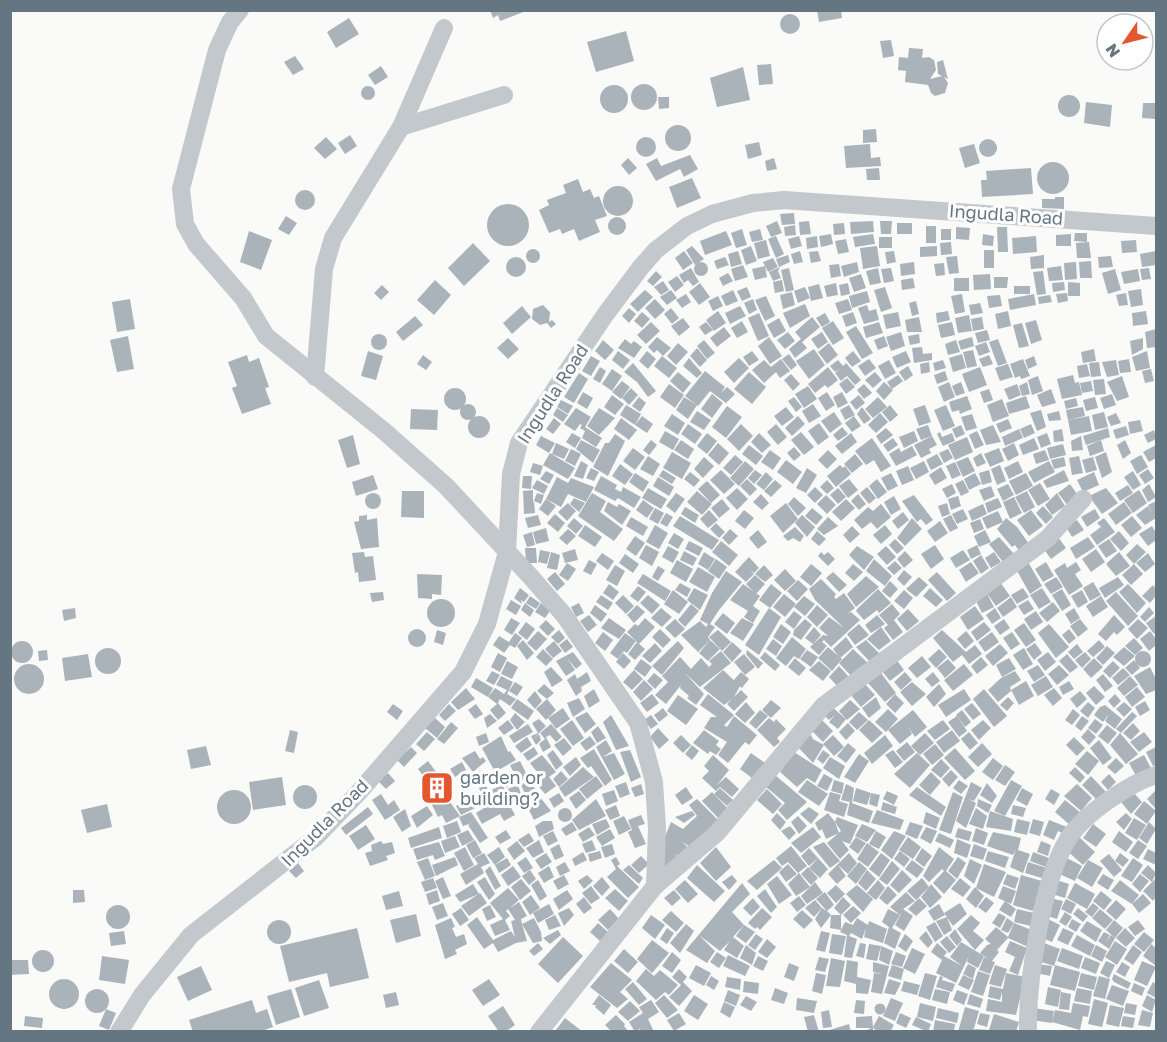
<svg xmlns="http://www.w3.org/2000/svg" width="1167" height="1042" viewBox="0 0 1167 1042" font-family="'Golos Text',sans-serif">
	<rect width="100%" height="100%" fill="#fafaf8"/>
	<g fill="#aab3b9">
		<polygon points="490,10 526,10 526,11 500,21 498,15 493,18"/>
		<polygon points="817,10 841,10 842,18 819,22"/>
		<circle cx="790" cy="24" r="10"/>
		<polygon points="349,18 359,34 336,48 327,32"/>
		<polygon points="626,31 634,61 596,72 587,42"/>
		<polygon points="891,40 894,56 883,58 880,41"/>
		<polygon points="909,48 923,49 922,58 929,57 934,60 936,70 930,79 942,76 938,74 937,62 943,60 948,79 944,77 948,83 945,93 935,96 931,93 928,85 905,82 906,71 898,70 899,57 908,58"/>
		<polygon points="295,56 304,69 293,75 284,62"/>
		<polygon points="771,64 773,84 759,85 757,65"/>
		<polygon points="381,66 388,77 375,85 368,75"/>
		<polygon points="743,67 750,100 717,107 710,78"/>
		<circle cx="644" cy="97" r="13"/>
		<circle cx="614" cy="99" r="14"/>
		<circle cx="368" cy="93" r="7"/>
		<circle cx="1069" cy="106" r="11"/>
		<polygon points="658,97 669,97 669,108 659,109"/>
		<polygon points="1086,102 1112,105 1110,127 1084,123"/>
		<polygon points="1143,103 1156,103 1156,119 1142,118"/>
		<circle cx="678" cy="138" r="13"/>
		<polygon points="876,129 877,142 863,143 863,130"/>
		<polygon points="350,135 357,146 345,154 338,143"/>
		<circle cx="646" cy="147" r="10"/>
		<polygon points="326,137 337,149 325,159 314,148"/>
		<circle cx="988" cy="148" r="9"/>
		<polygon points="759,142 762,155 748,159 745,145"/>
		<polygon points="870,144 871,158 880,157 881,166 846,168 844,146"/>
		<polygon points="974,144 980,163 965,168 959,148"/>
		<polygon points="690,155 698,169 684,177 680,169 656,181 646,164 657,158 661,166"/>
		<polygon points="628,158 637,168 629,175 621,165"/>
		<polygon points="774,158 777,169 767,171 765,161"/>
		<circle cx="1053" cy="178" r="16"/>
		<polygon points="879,168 880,180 867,180 866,169"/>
		<polygon points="1031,168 1033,194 982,197 981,180 987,180 986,171"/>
		<polygon points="692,178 701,198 677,208 669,187"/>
		<polygon points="578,179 583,192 590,189 594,198 599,196 607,216 595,220 600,232 579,241 574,229 562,234 560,229 549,233 539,210 549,205 547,200 566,193 563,185"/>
		<circle cx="618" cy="201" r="15"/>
		<circle cx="305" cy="200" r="10"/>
		<polygon points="1055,197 1064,197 1064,209 1042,208 1042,199 1055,199"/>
		<circle cx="508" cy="225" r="21"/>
		<polygon points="794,213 795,224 782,225 780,214"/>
		<polygon points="286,216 297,223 289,235 278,229"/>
		<circle cx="617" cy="226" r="9"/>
		<polygon points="777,221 782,233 771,237 766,226"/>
		<polygon points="809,221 811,234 800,235 799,222"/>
		<polygon points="873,221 874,232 851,234 850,222"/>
		<polygon points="880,221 892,221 891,234 881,234"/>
		<polygon points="844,223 845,234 834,235 833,224"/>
		<rect x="897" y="223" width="15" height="11"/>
		<polygon points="795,225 796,235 785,236 784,227"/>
		<rect x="926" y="226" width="10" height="17"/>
		<polygon points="956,227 970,228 969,240 956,239"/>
		<polygon points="997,227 1007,227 1008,252 998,252"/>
		<polygon points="742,229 747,245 736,248 731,233"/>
		<polygon points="760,229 763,240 752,242 749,232"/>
		<rect x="941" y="229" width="10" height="11"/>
		<polygon points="249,231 272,240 261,270 240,262"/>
		<polygon points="726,231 732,245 705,255 700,241"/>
		<polygon points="1075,233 1087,233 1087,242 1074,241"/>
		<polygon points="831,234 833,244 821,247 819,236"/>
		<polygon points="873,234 875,244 855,247 853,237"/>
		<polygon points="983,234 994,236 993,246 982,245"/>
		<polygon points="1071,234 1071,246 1056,246 1056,235"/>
		<polygon points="776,236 784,254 776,258 768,239"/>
		<polygon points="799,236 802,246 791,249 788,239"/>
		<polygon points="817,236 818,247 807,249 806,238"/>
		<polygon points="1036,236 1037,252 1013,254 1012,238"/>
		<rect x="879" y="237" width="13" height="11"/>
		<polygon points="846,239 849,252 838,254 835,241"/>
		<polygon points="766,240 770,256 758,259 754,243"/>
		<polygon points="1136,240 1137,252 1122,253 1121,241"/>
		<polygon points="951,242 952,254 941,255 940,243"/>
		<polygon points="1089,242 1091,258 1077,258 1076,243"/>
		<polygon points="473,243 490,261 464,286 448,268"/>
		<polygon points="692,246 704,259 695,265 686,250"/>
		<polygon points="751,246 757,261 746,265 741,250"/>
		<polygon points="877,246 880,266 863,269 860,248"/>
		<polygon points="937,246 937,256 920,257 920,247"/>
		<circle cx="533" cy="256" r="7"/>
		<rect x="984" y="250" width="10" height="18"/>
		<polygon points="684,251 693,263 683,270 675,258"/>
		<polygon points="738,251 742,264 731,267 728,254"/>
		<polygon points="800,251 803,262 794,264 791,254"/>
		<polygon points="818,251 821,261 811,263 809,252"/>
		<polygon points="894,251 896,262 887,264 885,252"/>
		<polygon points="1156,251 1156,265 1142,267 1140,254"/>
		<polygon points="788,255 790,262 779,267 776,259"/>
		<polygon points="1044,255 1044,268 1031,269 1030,257"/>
		<polygon points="957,256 959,273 949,274 946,257"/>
		<polygon points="1111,256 1113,267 1099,268 1098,257"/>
		<circle cx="516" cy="267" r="10"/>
		<polygon points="725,257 729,265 717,269 714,261"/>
		<polygon points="773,258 778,267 768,272 763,262"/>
		<polygon points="1091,261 1092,278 1080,278 1079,262"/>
		<circle cx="701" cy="269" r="7"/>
		<polygon points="857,262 859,272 844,277 841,266"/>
		<polygon points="914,262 915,274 901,276 900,264"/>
		<polygon points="1076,262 1077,279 1065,280 1064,263"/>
		<polygon points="944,263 945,275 936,276 934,264"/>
		<polygon points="839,264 841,276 831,278 829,265"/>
		<polygon points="743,265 748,277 735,281 731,269"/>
		<polygon points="765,266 767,277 755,280 752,269"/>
		<polygon points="1061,266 1063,280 1049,281 1047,268"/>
		<polygon points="780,267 778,271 781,278 773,281 769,272"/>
		<polygon points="691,268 699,282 693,286 688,280 684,283 679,275"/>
		<polygon points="789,268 794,290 786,292 781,270"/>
		<polygon points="878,268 881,283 870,285 866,271"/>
		<polygon points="891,268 894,281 884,283 881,269"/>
		<polygon points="1149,268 1151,279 1142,280 1140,269"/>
		<polygon points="1115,269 1121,290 1108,294 1102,273"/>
		<polygon points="1138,269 1140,281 1124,284 1121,272"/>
		<polygon points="656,271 662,277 653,286 647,281"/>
		<polygon points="1043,271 1046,294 1037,295 1033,272"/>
		<polygon points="728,273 733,281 723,286 719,278"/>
		<polygon points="861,274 866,288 854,292 849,278"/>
		<polygon points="990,274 991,289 974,290 973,275"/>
		<polygon points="677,276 684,285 675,292 668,282"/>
		<polygon points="994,277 1008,277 1007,288 994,288"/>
		<polygon points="913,278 915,288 902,290 901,280"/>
		<rect x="954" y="278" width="15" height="13"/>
		<polygon points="435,280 451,295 434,315 417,300"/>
		<polygon points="782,280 784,291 775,293 773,282"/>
		<polygon points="663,281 669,290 661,295 654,287"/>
		<polygon points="1064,282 1065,290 1053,292 1052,283"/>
		<polygon points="1068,282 1080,283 1080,296 1068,296"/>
		<polygon points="700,283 710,297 699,305 689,292"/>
		<polygon points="836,283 838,295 827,297 824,286"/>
		<polygon points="848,283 850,294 841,296 839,285"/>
		<polygon points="819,284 823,298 811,301 808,287"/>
		<polygon points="382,285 389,292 381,300 374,293"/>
		<rect x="1014" y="286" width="16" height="8"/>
		<polygon points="747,287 751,297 742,301 737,291"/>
		<polygon points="805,287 810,298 798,303 794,291"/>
		<polygon points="885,287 892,308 881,312 874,290"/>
		<polygon points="1141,289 1143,305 1131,307 1128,291"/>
		<polygon points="645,290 653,297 638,312 630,304"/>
		<polygon points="671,290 677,298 667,305 660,297"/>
		<polygon points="733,290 738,301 726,306 721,296"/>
		<polygon points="867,291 870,302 852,308 849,296"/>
		<polygon points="792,292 795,305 783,309 780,295"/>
		<polygon points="1067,293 1068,301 1058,303 1056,294"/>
		<polygon points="1126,293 1128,305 1119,306 1116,295"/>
		<polygon points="686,294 691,302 682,308 676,300"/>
		<polygon points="962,294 965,312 955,314 951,296"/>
		<polygon points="1034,294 1036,305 1010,310 1008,299"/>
		<polygon points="1000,295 1002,306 989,308 987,296"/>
		<polygon points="1050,295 1052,302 1039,304 1038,297"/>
		<polygon points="718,296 723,306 713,311 708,301"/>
		<polygon points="766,296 775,316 765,321 755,300"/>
		<polygon points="130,299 135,329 117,332 112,302"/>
		<polygon points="655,299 665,310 655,319 645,308"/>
		<polygon points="753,299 757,310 749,314 744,303"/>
		<polygon points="848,299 852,310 839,314 835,303"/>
		<polygon points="916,301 919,314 912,316 909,303"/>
		<polygon points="980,303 983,313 971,315 969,305"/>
		<polygon points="805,304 810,316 790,328 783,313"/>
		<polygon points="543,305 550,312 549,322 552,320 556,324 551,328 547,323 540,325 532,319 533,309"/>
		<polygon points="867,305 869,311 876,309 879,320 864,324 858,308"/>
		<polygon points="522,306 531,317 512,334 503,323"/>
		<polygon points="740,306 746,316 730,324 725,313"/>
		<polygon points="629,308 636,314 629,323 622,316"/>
		<polygon points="671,308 679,318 672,324 664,314"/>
		<polygon points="718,311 726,323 714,331 706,320"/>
		<polygon points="948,311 950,320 937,323 936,313"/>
		<polygon points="1008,311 1011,326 998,329 995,314"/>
		<polygon points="1146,311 1148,324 1133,326 1132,313"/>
		<polygon points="642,312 650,319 642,328 634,321"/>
		<polygon points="853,312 857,323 846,327 842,316"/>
		<polygon points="898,312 901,326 886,329 883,315"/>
		<polygon points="759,313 769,336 758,341 748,318"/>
		<polygon points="825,313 830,322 822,327 816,318"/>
		<polygon points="969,315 972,331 958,333 955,318"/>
		<polygon points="415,316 423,325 403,341 396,332"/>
		<polygon points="812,317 820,327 802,342 807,348 795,358 789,349 801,339 795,332"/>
		<polygon points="919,317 922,332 907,332 905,320"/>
		<polygon points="982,317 984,329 973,331 971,319"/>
		<polygon points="683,318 690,327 679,336 671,326"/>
		<polygon points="779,318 786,331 774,338 767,325"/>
		<polygon points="1036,320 1042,340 1031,344 1025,323"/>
		<polygon points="742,321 748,332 737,338 731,328"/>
		<polygon points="833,321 844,338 833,345 822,328"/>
		<polygon points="651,322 660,331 646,344 637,335"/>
		<polygon points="706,322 713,330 705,335 699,327"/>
		<polygon points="879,322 883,333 866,338 863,327"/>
		<polygon points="952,322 955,335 941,338 938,325"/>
		<polygon points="1022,323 1029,346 1019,348 1013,325"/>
		<polygon points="856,326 873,353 862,359 846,332"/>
		<polygon points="724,327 731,336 717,347 710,338"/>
		<polygon points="1156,329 1156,347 1147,348 1145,332"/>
		<polygon points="987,330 990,340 978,343 975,333"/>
		<polygon points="788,332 795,341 785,349 777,340"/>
		<polygon points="822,332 828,342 818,349 811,339"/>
		<polygon points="901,332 905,346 891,351 886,337"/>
		<circle cx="379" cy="342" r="8"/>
		<polygon points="919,334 920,343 910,345 908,336"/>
		<polygon points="128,336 134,369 117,372 110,340"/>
		<polygon points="884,336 888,346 878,350 874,340"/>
		<polygon points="657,337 671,348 663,356 657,350 654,353 648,347"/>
		<polygon points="769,337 782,356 770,364 758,346"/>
		<polygon points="972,337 974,346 961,350 958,341"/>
		<polygon points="508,338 519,349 508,359 497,348"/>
		<polygon points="1143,338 1143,349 1132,355 1130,341"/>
		<polygon points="625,339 631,344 634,341 642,347 634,358 618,348"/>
		<polygon points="998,339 1007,363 998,366 989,342"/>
		<polygon points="603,340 614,350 605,360 595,351"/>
		<polygon points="704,340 715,353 707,359 697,346"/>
		<polygon points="956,340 960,352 948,355 945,344"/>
		<polygon points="986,342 990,352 979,356 975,346"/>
		<polygon points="678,343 688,352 676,365 667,356"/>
		<polygon points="829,343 838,355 827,364 818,352"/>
		<polygon points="922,347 923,354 932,353 932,360 914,363 912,348"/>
		<polygon points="697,348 707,360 700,367 690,356"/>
		<polygon points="814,349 825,365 809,379 796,361"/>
		<polygon points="1094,349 1096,361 1083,363 1081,352"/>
		<polygon points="973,350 977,366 967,368 963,352"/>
		<polygon points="368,351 383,356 376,380 361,376"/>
		<polygon points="618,351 630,360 623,369 612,360"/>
		<polygon points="647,351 656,359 648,369 639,361"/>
		<polygon points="752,351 759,360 749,366 743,357"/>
		<polygon points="853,351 861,361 852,367 845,358"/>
		<polygon points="906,351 911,362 897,368 892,357"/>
		<polygon points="1147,351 1150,368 1136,371 1132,357"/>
		<polygon points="789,354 797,365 791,370 782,359"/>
		<polygon points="962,354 966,368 953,372 949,358"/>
		<polygon points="247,355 249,362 259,358 269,387 265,388 271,404 242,414 232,388 237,386 228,362"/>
		<polygon points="423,355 432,362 426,370 417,364"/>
		<polygon points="989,355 993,364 983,367 979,359"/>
		<polygon points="591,356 600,361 591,376 582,371"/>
		<polygon points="662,356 677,368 669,378 654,366"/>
		<polygon points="1034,356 1037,365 1028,369 1025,360"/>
		<polygon points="689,358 702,373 697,378 683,366"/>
		<polygon points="739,358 749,368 734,383 724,372"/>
		<polygon points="781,359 790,371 780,378 776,372 764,383 752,370 764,360 771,367"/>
		<polygon points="869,359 876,368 865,376 858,366"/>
		<polygon points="1023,359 1030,376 1021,379 1020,376 1015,378 1010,364"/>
		<polygon points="1129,359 1131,372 1120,373 1118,361"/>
		<polygon points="838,360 843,366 846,363 861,380 855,385 847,376 841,381 835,373 840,368 835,372 830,366"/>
		<polygon points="889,360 896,373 885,379 878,366"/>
		<polygon points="943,360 946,368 935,371 933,363"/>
		<polygon points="1116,360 1119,375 1107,377 1102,362"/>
		<polygon points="929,362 930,372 921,374 920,364"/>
		<polygon points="1099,362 1101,376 1091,377 1089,363"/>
		<polygon points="633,363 656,391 648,397 637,382 624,372"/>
		<polygon points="1008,364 1013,377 1000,381 995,368"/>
		<polygon points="1087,364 1090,376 1079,378 1077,366"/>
		<polygon points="908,366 913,375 905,381 899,372"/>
		<polygon points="600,367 606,371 600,383 593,379"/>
		<polygon points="828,367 838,380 828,388 825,385 815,393 808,384"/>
		<polygon points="980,367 987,385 969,392 962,374"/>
		<polygon points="612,369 622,376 612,391 602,384"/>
		<polygon points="1151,369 1154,381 1145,383 1142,371"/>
		<polygon points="705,371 725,387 721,393 727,387 735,394 726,403 710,391 698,406 685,396"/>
		<polygon points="945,371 948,380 937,384 934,375"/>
		<polygon points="678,372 691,383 683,393 670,381"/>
		<polygon points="749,372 766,387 752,404 734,389"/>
		<polygon points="875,372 882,380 873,388 865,380"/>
		<polygon points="579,373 588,379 574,403 564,397"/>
		<polygon points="791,374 800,384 793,391 784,380"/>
		<polygon points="898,375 903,381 892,389 887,382"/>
		<polygon points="1073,375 1075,383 1079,382 1082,395 1062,399 1057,379"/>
		<polygon points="1038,376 1043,391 1032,395 1028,380"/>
		<polygon points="1122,376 1129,397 1117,401 1107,382"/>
		<polygon points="847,378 855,387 846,394 839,384"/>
		<polygon points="1104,379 1106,394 1095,395 1093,380"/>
		<polygon points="622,381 630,387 621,399 612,392"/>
		<polygon points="1091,381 1093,391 1082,393 1080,383"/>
		<polygon points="884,382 893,390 884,400 876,391"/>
		<polygon points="949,382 955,397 944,402 938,387"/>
		<polygon points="961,382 965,393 956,396 952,386"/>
		<polygon points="1027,382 1030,394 1022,396 1019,386"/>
		<polygon points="669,384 684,395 675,408 660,397"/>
		<polygon points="864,384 872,393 864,399 857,390"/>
		<polygon points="1017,384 1021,395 1009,400 1004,389"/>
		<polygon points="808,386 817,399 804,408 795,394"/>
		<polygon points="631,388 638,395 629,405 622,398"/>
		<circle cx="455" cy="399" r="11"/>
		<polygon points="989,389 993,400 984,403 980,392"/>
		<polygon points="1051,389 1056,403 1042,407 1037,395"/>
		<polygon points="583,392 593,398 587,409 577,403"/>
		<polygon points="827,392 835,405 826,411 818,398"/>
		<polygon points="842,392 848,403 838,408 833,397"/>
		<polygon points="712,394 723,403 712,418 701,409"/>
		<polygon points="1112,394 1116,405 1104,409 1100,398"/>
		<polygon points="612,395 624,404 615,415 604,407"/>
		<polygon points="859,395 865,403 856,410 850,402"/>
		<polygon points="967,396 972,409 960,414 959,410 952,412 949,402"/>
		<polygon points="1026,396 1030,408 1009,414 1006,403"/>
		<polygon points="639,397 646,403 640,412 632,406"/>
		<polygon points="684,397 697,405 688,419 676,410"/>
		<polygon points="794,397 802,407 796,412 788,401"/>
		<polygon points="878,397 887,407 873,418 865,409"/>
		<polygon points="1095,397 1098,408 1086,411 1083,400"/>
		<polygon points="1076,398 1078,406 1066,409 1064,401"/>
		<polygon points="1002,399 1009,416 993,422 987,405"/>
		<polygon points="561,400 573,406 568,414 557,407"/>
		<polygon points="813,404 821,416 809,423 802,411"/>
		<circle cx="468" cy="412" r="8"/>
		<polygon points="626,405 641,414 635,425 620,415"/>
		<polygon points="849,405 855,415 845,420 840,410"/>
		<polygon points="890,405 898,415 890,422 882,412"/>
		<polygon points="925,405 931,422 919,426 913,409"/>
		<polygon points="946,405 955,426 943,431 934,410"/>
		<polygon points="727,406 742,417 726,438 712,427"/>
		<polygon points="786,407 794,417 782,426 774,416"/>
		<polygon points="862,407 871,419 864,424 857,414"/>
		<polygon points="1083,407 1085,416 1068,420 1066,410"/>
		<polygon points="557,408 568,415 563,422 553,415"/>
		<polygon points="576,408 591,417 585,427 602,438 596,447 582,438 585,431 580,428 582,425 580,424 575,431 564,424"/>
		<polygon points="599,408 615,418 599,435 587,426"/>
		<polygon points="411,409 438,410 437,430 410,429"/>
		<polygon points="1041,410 1046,427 1037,431 1030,413"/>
		<polygon points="697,411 711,420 704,430 690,422"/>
		<polygon points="1059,411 1061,420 1049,421 1047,414"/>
		<polygon points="834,412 842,424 830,433 821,421"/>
		<polygon points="1104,412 1108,427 1095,430 1092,415"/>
		<polygon points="880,413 888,422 876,433 868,425"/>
		<polygon points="1116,413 1121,423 1111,426 1107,417"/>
		<polygon points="672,414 685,423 678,435 664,426"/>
		<polygon points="972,414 977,428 966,431 961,417"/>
		<polygon points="642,416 653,424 647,433 635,425"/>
		<polygon points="798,416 805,424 792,436 785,428"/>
		<polygon points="854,416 861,426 852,432 845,423"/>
		<polygon points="1089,416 1092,431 1071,435 1068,420"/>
		<circle cx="479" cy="427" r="11"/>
		<polygon points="554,418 561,424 553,434 546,429"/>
		<polygon points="621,418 637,430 629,440 614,429"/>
		<polygon points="1008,419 1012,428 1000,433 996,424"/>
		<polygon points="1140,420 1143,431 1130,434 1128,422"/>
		<polygon points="819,423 829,437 818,445 808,431"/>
		<polygon points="688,424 702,434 695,444 681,434"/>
		<polygon points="741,424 753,436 739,451 727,439"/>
		<polygon points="776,424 787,437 778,445 767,432"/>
		<polygon points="1031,424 1035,433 1024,438 1020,429"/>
		<polygon points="928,425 932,436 921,440 916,429"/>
		<polygon points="961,425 965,434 956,438 952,429"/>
		<polygon points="993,425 1001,442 986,445 980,430"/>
		<polygon points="1126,426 1129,435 1116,439 1113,430"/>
		<polygon points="842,427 848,434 838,441 833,435"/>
		<polygon points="886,428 893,435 881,444 876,436"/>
		<polygon points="1108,428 1110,437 1086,445 1083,436"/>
		<polygon points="1019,429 1023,438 1005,446 1002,437"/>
		<polygon points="1062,429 1064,441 1054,442 1053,431"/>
		<polygon points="1154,430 1156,439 1148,443 1144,435"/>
		<polygon points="665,431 679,439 673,450 659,442"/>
		<polygon points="914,431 918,441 904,448 899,437"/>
		<polygon points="977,431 984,445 975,449 969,435"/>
		<polygon points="801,432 814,447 804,455 791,440"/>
		<polygon points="940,432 942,437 952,433 955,441 943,446 937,434"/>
		<polygon points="572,433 581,438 575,448 566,442"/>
		<polygon points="707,433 717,441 707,454 697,446"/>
		<polygon points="759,433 771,445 762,453 751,442"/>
		<polygon points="851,433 857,442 842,454 835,446"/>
		<polygon points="1047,433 1051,444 1041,448 1037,437"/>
		<polygon points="615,434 625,441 608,476 593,467 605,443 609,443"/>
		<polygon points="353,435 360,464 347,468 338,440"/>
		<polygon points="541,436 555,443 549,453 536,445"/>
		<polygon points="932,436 937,445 929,449 931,453 921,458 914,445"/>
		<polygon points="1081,436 1083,450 1072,451 1071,441"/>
		<polygon points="967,437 973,452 955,460 948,445"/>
		<polygon points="872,438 891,466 881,472 874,460 866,465 855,451"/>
		<polygon points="893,438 898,445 888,452 883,445"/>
		<polygon points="1034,438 1039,449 1023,455 1019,445"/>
		<polygon points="581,440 600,450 593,463 576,449"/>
		<polygon points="651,440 657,445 649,455 643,450"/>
		<polygon points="681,440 694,449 688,459 674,450"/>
		<polygon points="1101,440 1104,451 1090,456 1087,446"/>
		<polygon points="1125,440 1131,453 1123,459 1117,445"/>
		<polygon points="556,443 569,449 564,459 552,454"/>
		<polygon points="718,443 729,453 719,465 708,455"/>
		<polygon points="1014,443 1019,455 1008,461 1002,449"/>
		<polygon points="1063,444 1066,455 1050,459 1047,448"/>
		<polygon points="749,445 763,456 756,465 742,454"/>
		<polygon points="1156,445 1156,458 1149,462 1143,452"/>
		<polygon points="912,446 917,455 896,466 889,454 899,448 901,452"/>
		<polygon points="794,447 801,455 794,461 787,453"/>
		<polygon points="633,448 645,457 635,470 623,461"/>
		<polygon points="999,448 1004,461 990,467 984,454"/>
		<polygon points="571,449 581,454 575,466 565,461"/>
		<polygon points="948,449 953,458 944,463 939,453"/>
		<polygon points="770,450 781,458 773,470 761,462"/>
		<polygon points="828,450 837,459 827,469 818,460"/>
		<polygon points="1045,450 1049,460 1036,464 1033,454"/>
		<polygon points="672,452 691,463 682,479 663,468"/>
		<polygon points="1106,452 1112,472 1102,478 1095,457"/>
		<polygon points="550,453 575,468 568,479 543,465"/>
		<polygon points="981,453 986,463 977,467 973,458"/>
		<polygon points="855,454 863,464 852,473 844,464"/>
		<polygon points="937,454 943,464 931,470 926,460"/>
		<polygon points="735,455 743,462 731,475 723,468"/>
		<polygon points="1141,455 1148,467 1137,474 1130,461"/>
		<polygon points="648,456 660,464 653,476 640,469"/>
		<polygon points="1079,456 1083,473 1072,475 1069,458"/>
		<polygon points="704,457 714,466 703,478 694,469"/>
		<polygon points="968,457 975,471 963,477 956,462"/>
		<polygon points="1064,457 1066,466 1054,469 1051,460"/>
		<polygon points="1093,457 1097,470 1086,473 1082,460"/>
		<polygon points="786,460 802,472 793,484 777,472"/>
		<polygon points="581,461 588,465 583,479 574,476"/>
		<polygon points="745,461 754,469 739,486 730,478"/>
		<polygon points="924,461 929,472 916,479 910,468"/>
		<polygon points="1018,461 1023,472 1009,479 1004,468"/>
		<polygon points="1049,461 1055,472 1034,483 1028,472"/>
		<polygon points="955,462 961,475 952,479 946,466"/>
		<polygon points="533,463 543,466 540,475 530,472"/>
		<polygon points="620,464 633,474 625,485 612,476"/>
		<polygon points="840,465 843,468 845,466 851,474 836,487 827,476"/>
		<polygon points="1000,465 1006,481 997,485 991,469"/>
		<polygon points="908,466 914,480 902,485 896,471"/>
		<polygon points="941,467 947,478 935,485 929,475"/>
		<polygon points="591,468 599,472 594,481 586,478"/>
		<polygon points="807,468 817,475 806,493 796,488"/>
		<polygon points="1148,469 1154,478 1145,484 1139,475"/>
		<polygon points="663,470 676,478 672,484 659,476"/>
		<polygon points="721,470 735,484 724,494 710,480"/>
		<polygon points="755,470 762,475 754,484 748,478"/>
		<polygon points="989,470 992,482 982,485 979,473"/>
		<polygon points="1064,470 1069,481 1047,488 1043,481"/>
		<polygon points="546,471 554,475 549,484 540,479"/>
		<polygon points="1133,471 1141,485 1133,490 1124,477"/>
		<polygon points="690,472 700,480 694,487 684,479"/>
		<polygon points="766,472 773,479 764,490 756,484"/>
		<polygon points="1094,472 1099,485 1083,492 1077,480"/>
		<polygon points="635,473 649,482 643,492 629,482"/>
		<polygon points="891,473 898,486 888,491 881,478"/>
		<polygon points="975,473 981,484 969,490 964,479"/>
		<polygon points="1026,473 1033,486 1016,495 1009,481"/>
		<polygon points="373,475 378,489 356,496 352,482"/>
		<polygon points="523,476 532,476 531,489 522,488"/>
		<polygon points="601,476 617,485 615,489 621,492 623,487 641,497 634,508 618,498 615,501 594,490"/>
		<polygon points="557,477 568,483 571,478 594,487 586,502 568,494 561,507 546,499"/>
		<polygon points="658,477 674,487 669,496 653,486"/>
		<polygon points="747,479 757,489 750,496 740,486"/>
		<polygon points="849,479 858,490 848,498 839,486"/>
		<polygon points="877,479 887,492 878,499 869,486"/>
		<polygon points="537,480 548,486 544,494 532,488"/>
		<polygon points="775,480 782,486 771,497 764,491"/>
		<polygon points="827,480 834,488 827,494 820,487"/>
		<polygon points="963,480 969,492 961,496 955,484"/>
		<polygon points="707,481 720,495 711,503 698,489"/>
		<polygon points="1040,483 1050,499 1038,506 1028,490"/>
		<polygon points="952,484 956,493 947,498 942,489"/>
		<polygon points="1008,484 1014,495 1003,501 997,489"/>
		<polygon points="1070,484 1080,498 1068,506 1058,493"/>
		<polygon points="1149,484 1156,497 1148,502 1142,490"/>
		<polygon points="1128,485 1133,493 1120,501 1115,493"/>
		<polygon points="991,486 995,496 984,501 979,490"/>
		<polygon points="815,487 823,495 815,503 807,495"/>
		<polygon points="867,487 876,498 869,504 860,493"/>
		<polygon points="648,488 667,499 661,509 642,498"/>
		<polygon points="737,488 748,499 737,510 726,498"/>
		<polygon points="838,488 846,497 838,504 830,495"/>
		<polygon points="1106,488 1118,503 1102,514 1089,496"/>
		<polygon points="533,490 533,503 537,493 544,495 541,504 534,501 535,513 524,514 523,491"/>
		<polygon points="1139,490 1147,503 1133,513 1124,500"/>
		<polygon points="402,491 424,491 424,518 401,517"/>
		<polygon points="697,491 712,504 702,515 687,502"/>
		<polygon points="1027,491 1035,507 1024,513 1015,497"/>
		<polygon points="592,493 606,501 600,512 623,529 614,541 578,516"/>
		<polygon points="676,493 685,499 675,513 666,506"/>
		<polygon points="1057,493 1065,506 1052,515 1045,505"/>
		<circle cx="373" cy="501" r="8"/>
		<polygon points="761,494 769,503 762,510 753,502"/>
		<polygon points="858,494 866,504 859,510 851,501"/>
		<polygon points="826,495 836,505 827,514 817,504"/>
		<polygon points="914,495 933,520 926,525 921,519 917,522 902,501"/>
		<polygon points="894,496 901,509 891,515 884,502"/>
		<polygon points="958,496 961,506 951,510 948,499"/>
		<polygon points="794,497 806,508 798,516 788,504"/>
		<polygon points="1014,497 1022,513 1010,519 1003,502"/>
		<polygon points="574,498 585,503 579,512 570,504"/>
		<polygon points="998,498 1002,507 988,513 985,503"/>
		<polygon points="546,499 556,506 548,516 539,509"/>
		<polygon points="722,499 730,509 719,518 711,508"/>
		<polygon points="846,499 855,508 841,521 832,512"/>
		<polygon points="643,500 654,508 647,518 636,510"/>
		<polygon points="1156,501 1156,518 1145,525 1136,515 1148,506 1153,514 1148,505"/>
		<polygon points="608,502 617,507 619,504 631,511 622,525 604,511"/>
		<polygon points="1124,502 1132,513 1116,525 1108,514"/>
		<polygon points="568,503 576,511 567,521 558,512"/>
		<polygon points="786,503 798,519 783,533 770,516"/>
		<polygon points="947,503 950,514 942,517 938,506"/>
		<polygon points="881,504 891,517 877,529 871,522 862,529 854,520 868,507 873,511"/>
		<polygon points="983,504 987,514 972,521 968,511"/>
		<polygon points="1043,506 1053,517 1046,524 1036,513"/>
		<polygon points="685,507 699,515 695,523 681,514"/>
		<polygon points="655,508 664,513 658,524 649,519"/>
		<polygon points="812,508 823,517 816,525 805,516"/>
		<polygon points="963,509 968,519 957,524 952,514"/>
		<polygon points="1095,509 1100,518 1087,527 1081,517"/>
		<polygon points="709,510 718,520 708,528 700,519"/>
		<polygon points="744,510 754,518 745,529 735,521"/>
		<polygon points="1031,510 1043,526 1029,536 1017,520"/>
		<polygon points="998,511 1003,522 1006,518 1017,527 1029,544 1019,551 1015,545 1012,547 997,529 1003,522 987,529 982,518"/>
		<polygon points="903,512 909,520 898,529 892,521"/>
		<polygon points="666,513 673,517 667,527 660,523"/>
		<polygon points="555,514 565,523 558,532 547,523"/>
		<polygon points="367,515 367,520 377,518 379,547 361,549 354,522 359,521 359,516"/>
		<polygon points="538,515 541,525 528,528 525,518"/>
		<polygon points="802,515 815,527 807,537 795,523"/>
		<polygon points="951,515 958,528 950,532 943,519"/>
		<polygon points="680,516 719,540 712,550 673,526"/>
		<polygon points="1132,516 1142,528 1131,537 1121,525"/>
		<polygon points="631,517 648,527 643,536 626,526"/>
		<polygon points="828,517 838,526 824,535 817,529"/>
		<polygon points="574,518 583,526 576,534 567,526"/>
		<polygon points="912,518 922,529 905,546 897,538"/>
		<polygon points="1104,518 1115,532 1097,545 1090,535 1101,527 1097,523"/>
		<polygon points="980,519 984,529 974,533 970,523"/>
		<polygon points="1077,520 1084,530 1072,537 1066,527"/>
		<polygon points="940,521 948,533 935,542 927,531"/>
		<polygon points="716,523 725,532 719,538 710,529"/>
		<polygon points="585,525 602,537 595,547 578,536"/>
		<polygon points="655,525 668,533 659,549 646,542"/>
		<polygon points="885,525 892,534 881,544 873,535"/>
		<polygon points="852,526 860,534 850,543 843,535"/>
		<polygon points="1152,526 1156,533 1156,540 1148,546 1139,534"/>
		<polygon points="795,527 804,536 800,542 793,538 788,541 783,536"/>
		<polygon points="546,528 549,541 536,544 533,532"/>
		<polygon points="568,529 576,536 567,545 559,538"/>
		<polygon points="730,529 738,536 729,545 722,538"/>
		<polygon points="758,530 767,542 758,549 749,538"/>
		<polygon points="985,530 991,542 979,547 974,536"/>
		<polygon points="817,531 826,539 819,546 811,539"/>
		<polygon points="1119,531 1129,543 1121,551 1110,539"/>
		<polygon points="532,532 535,545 527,547 523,535"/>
		<polygon points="674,533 684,539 678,549 668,543"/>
		<polygon points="635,536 645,543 636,556 626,549"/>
		<polygon points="999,537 1014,554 1003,562 989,544"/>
		<polygon points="1058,537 1066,548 1051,559 1043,548"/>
		<polygon points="1088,537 1095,547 1076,559 1070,548"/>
		<polygon points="895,539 904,548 897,554 889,545"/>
		<polygon points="1109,539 1117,551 1106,558 1098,546"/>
		<polygon points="689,541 703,548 699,556 685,549"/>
		<polygon points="721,541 738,555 729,566 712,552"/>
		<polygon points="1137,544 1146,552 1134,564 1126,555"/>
		<polygon points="646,545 659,552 652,566 639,558"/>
		<polygon points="935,545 944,559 931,569 921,554"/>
		<polygon points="977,545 981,554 971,559 967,550"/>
		<polygon points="668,546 679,552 673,563 662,557"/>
		<polygon points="857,546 874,557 864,570 849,555"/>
		<polygon points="886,546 896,557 887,565 877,554"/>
		<polygon points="525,548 536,548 537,563 526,563"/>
		<polygon points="575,549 578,560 565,563 562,553"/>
		<polygon points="1096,549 1105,562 1091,572 1082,559"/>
		<polygon points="540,550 550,552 547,564 538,562"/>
		<polygon points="963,550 970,560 956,568 950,558"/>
		<polygon points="684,551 697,558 693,566 680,560"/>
		<polygon points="905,551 913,560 904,568 897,559"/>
		<polygon points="364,552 365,557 373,556 376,580 359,582 358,572 355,573 352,553"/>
		<polygon points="551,552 560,555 557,570 547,568"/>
		<polygon points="704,552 715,559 708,570 698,564"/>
		<polygon points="821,552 824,555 828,552 835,559 828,566 818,556"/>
		<polygon points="994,552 1001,562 991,568 985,558"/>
		<polygon points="1119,552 1130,566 1116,576 1106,564"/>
		<polygon points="602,553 614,561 608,570 596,561"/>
		<polygon points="1148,553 1155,564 1145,572 1136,563"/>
		<polygon points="625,554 639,564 633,573 619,563"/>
		<polygon points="981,555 989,568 981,574 973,561"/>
		<polygon points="749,557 759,568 754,573 750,570 754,574 746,582 735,572"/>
		<polygon points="716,559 727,567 719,579 708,571"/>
		<polygon points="874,559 892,576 885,586 866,571"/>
		<polygon points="589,560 597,564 591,575 583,571"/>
		<polygon points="677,560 693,569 686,582 670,573"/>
		<polygon points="895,561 902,568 894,575 887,568"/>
		<polygon points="971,562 979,573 966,582 959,570"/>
		<polygon points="1028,562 1042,586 1030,594 1016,569"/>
		<polygon points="1046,562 1054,576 1043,582 1035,569"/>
		<polygon points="1076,562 1081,570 1075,574 1083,586 1069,595 1054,570 1065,563 1067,568"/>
		<polygon points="567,563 576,569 568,581 559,575"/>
		<polygon points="811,564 822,573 811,586 800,577"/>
		<polygon points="853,564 863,572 854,581 845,573"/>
		<polygon points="1134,564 1143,574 1131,585 1122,575"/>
		<polygon points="615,565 625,571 617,586 606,580"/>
		<polygon points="764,565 773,575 765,582 755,574"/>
		<polygon points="658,566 665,570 658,581 652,577"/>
		<polygon points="698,567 715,577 707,592 689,582"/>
		<polygon points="785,569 796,581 785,591 774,580"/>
		<polygon points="904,570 912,577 904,586 897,579"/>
		<polygon points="726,571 742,582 719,610 710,624 715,627 708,637 710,640 698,652 681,635 700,621 706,627 708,624 700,620 712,593"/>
		<polygon points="555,572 565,584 557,591 547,579"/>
		<polygon points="833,572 847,585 839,592 826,578"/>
		<polygon points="937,572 956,593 947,601 928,580"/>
		<polygon points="417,574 442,575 441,595 432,594 432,599 418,598"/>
		<polygon points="643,574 671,591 665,601 637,583"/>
		<polygon points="755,575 765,584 756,594 746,584"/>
		<polygon points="866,576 879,587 856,607 847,594"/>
		<polygon points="919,577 928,585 916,597 906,589"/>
		<polygon points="1056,577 1063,587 1051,594 1044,584"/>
		<polygon points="1118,577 1124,585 1105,598 1099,588"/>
		<polygon points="821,579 836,594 834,597 836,599 844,593 855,608 847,614 851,612 860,620 831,647 824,640 822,642 827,646 819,655 810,647 823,635 828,636 819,628 829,617 844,628 815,600 809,589"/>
		<polygon points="798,580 808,589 797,601 787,591"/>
		<polygon points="890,581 898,589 890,598 882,591"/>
		<polygon points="1000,582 1010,596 996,606 986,592"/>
		<polygon points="1093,582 1101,595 1090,601 1083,588"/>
		<polygon points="680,583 691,589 687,597 675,590"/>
		<polygon points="609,584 619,592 613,600 603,593"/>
		<polygon points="743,584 760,596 753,606 760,611 753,623 744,617 748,611 730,600"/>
		<polygon points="771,584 782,593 770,608 759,600"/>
		<polygon points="1128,584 1146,603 1137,613 1119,592"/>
		<polygon points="1153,585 1156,589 1156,596 1150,603 1142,596"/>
		<polygon points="638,586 646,592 638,602 630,596"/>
		<polygon points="520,588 529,595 524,602 521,600 522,604 514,598"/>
		<polygon points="694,588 708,595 700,610 687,600"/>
		<polygon points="930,588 943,600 936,607 923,596"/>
		<polygon points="1023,588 1029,597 1017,604 1011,595"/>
		<polygon points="1042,588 1051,602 1039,609 1030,595"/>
		<polygon points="878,589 891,603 879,613 877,610 864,620 856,611 857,609"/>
		<polygon points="1062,589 1071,605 1062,611 1052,595"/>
		<polygon points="673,590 688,602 679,614 664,604"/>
		<polygon points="904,590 913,598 904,609 894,601"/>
		<polygon points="1082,590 1088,602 1078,608 1071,596"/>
		<polygon points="383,592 384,600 372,602 370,593"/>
		<polygon points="986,592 994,607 982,613 975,599"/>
		<polygon points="1116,592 1138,616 1128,626 1106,601"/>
		<polygon points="784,594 796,604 785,617 773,607"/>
		<polygon points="601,595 613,603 608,610 596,602"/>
		<polygon points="623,595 634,606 626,614 615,603"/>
		<polygon points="648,595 660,605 652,614 640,603"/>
		<polygon points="530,596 540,603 536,609 526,603"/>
		<polygon points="804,596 815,604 805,616 794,607"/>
		<polygon points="1101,596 1108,607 1093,617 1086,606"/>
		<polygon points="1011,597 1017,607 1003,617 997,608"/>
		<circle cx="441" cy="613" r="14"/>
		<polygon points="511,600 521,606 516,615 506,609"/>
		<polygon points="1028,600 1034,609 1024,615 1018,606"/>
		<polygon points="1053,602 1060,611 1047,622 1039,613"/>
		<polygon points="525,603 534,610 530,617 521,610"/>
		<polygon points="541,603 550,611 545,618 535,612"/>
		<polygon points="579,603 584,613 576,617 571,607"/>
		<polygon points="691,604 699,611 685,627 678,620"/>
		<polygon points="892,604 900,614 894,620 903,632 893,640 884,628 888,625 879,615"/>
		<polygon points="595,605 607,614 601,622 590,613"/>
		<polygon points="637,605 645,612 634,623 627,615"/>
		<polygon points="817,605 828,615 817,627 807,617"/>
		<polygon points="975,606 984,619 968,630 960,617"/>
		<polygon points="1149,607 1154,613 1145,622 1140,617"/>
		<polygon points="75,608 76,618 64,621 62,610"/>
		<polygon points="661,608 672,617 662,627 651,618"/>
		<polygon points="769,608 781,617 759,655 745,645"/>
		<polygon points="995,608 1001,618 992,624 986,615"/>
		<polygon points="1074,608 1080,618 1071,624 1065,614"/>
		<polygon points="908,609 919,621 907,631 897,619"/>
		<polygon points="794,611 802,617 794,629 785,622"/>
		<polygon points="1036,611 1043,622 1031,630 1024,619"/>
		<polygon points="723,613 735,623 727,634 714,624"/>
		<polygon points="589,615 597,625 588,632 580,621"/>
		<polygon points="877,615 885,624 871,633 865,625"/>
		<polygon points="1114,615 1125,627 1117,635 1114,632 1106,641 1098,634"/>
		<polygon points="1156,616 1156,632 1154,634 1146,623"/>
		<polygon points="511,618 520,623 512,635 504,630"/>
		<polygon points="609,618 626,630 619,639 601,628"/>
		<polygon points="645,618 655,627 639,644 627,632 635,624 638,626"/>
		<polygon points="742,618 754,624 743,641 730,633"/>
		<polygon points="675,619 685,629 675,638 665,628"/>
		<polygon points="805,619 812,625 801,640 793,635 794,630"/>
		<polygon points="1004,619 1010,628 1000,635 994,626"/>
		<polygon points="1080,619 1088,629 1078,637 1070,626"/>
		<polygon points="1138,619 1148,628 1137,639 1128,629"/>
		<polygon points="546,620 555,629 548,636 539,627"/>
		<polygon points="526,622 535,629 527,640 518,633"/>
		<polygon points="984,622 991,630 977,641 971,632"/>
		<polygon points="1024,623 1036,640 1026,647 1014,630"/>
		<polygon points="781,624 791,632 783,644 773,637"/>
		<polygon points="859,624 869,635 855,645 847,634"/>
		<polygon points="1049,624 1069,647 1056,658 1038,633"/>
		<polygon points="814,627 821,635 813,644 805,638"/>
		<polygon points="881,627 891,641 879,650 867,639"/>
		<circle cx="417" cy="638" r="9"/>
		<polygon points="660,629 671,640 663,648 652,637"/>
		<polygon points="1069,629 1076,638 1069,644 1062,635"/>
		<polygon points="437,630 446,633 443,645 434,642"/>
		<polygon points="559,630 565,638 558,644 551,637"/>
		<polygon points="718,630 731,642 722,651 709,637"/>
		<polygon points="942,630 966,652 975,645 982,654 969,664 962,655 953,662 933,638"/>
		<polygon points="538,631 547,639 536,651 527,643"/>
		<polygon points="966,631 974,641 965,649 957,639"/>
		<polygon points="1150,631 1156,639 1156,645 1149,651 1140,639"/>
		<polygon points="603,632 613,640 605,651 595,643"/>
		<polygon points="992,632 999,642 985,652 978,642"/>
		<polygon points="1012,632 1020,644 1011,650 1003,638"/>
		<polygon points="515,633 522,638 515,648 510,645 504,653 493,645 499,636 509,642"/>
		<polygon points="625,633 636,641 627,653 624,651 618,659 610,653"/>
		<polygon points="792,637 806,649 799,659 794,656 786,666 776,658"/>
		<polygon points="846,637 853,647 840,658 833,649"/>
		<polygon points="1134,638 1143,648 1135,655 1125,646"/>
		<polygon points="567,639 573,647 565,653 559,645"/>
		<polygon points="773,639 782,646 776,656 766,649"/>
		<polygon points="523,640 534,653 527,660 517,646"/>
		<polygon points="710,640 720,649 708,661 699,653"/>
		<polygon points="866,640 880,654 871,663 856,647"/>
		<polygon points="1099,640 1105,647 1093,657 1087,651"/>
		<polygon points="554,641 562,651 553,658 545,649"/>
		<polygon points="678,641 684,648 662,675 652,666"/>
		<circle cx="22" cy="652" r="11"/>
		<polygon points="637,642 645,649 635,660 628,654"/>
		<polygon points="732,642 742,651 732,662 723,652"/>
		<polygon points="655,643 662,651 650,663 642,656"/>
		<polygon points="1035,643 1042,653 1034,660 1026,649"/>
		<polygon points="1000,644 1008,653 993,666 985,656"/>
		<polygon points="1077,644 1083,652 1074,659 1068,652"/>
		<polygon points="1107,646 1115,653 1103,665 1096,658"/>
		<polygon points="828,647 842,659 832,671 818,658"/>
		<polygon points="1124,647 1135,656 1124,666 1113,657"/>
		<circle cx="108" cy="661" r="13"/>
		<polygon points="1024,648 1033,664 1023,670 1013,655"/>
		<polygon points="543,649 553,659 546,666 536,657"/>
		<polygon points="853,649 870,665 854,679 839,663"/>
		<polygon points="939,649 947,657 936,668 928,659"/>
		<polygon points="47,650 48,660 39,661 38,651"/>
		<polygon points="747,650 763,663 758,669 746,654"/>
		<polygon points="807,650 818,657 811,667 800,659"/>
		<polygon points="721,651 731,663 700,687 685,673 704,694 696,705 687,698 689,696 680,688 681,685 666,704 655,695 668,682 662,676 680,657 691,669 701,658 709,667 712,664 709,661"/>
		<circle cx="1143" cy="659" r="8"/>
		<polygon points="573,652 582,664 576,669 567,658 575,670 566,676 556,661"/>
		<polygon points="765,652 780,665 775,671 760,658"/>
		<polygon points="1048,652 1056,662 1045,671 1037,660"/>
		<polygon points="1085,652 1091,659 1082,668 1075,660"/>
		<polygon points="498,653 507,658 500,672 491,667"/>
		<polygon points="623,653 631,661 624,669 616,662"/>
		<polygon points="88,654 92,677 65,681 62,658"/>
		<polygon points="744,654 755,667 745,675 734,662"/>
		<polygon points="1067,654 1078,667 1070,673 1059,661"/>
		<polygon points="922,656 931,667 917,678 908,668"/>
		<polygon points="981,657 988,665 977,674 971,666"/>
		<polygon points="795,658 798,661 795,664 798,661 806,668 799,676 788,667"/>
		<polygon points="1009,658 1016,669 1002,677 996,665"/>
		<polygon points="1094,658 1103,667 1091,678 1083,669"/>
		<polygon points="641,659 652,667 645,677 634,669"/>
		<polygon points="896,659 904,670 890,681 882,671"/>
		<polygon points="948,659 956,668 945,678 937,668"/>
		<polygon points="1134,660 1140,668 1132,675 1125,668"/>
		<polygon points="507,661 518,667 512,679 501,674"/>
		<polygon points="819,661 831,671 823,681 809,670"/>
		<polygon points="1113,661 1120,668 1110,678 1103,671"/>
		<polygon points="964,664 973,675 953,691 944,680"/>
		<circle cx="29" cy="679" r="15"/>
		<polygon points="1038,665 1045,675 1034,682 1027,671"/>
		<polygon points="1059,665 1069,675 1057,685 1048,674"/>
		<polygon points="839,666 849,677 838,687 829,677"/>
		<polygon points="551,667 563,680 552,687 544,672"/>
		<polygon points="1150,667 1156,679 1156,690 1146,694 1134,676"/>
		<polygon points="1123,668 1130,675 1118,685 1112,678"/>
		<polygon points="634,670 643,679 632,690 623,682"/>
		<polygon points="723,670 740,686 734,697 741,690 748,697 734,711 727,704 732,699 724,705 703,688"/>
		<polygon points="492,671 500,675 494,685 486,681"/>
		<polygon points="1015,671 1021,680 1010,687 1011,691 998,702 988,690 1001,678"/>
		<polygon points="587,672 591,681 581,687 582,691 576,696 567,680 575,674 577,679"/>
		<polygon points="741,672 749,679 742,688 733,681"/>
		<polygon points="905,672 912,680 901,690 894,682"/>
		<polygon points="933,672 940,681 932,687 925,679"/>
		<polygon points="654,673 663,680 655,689 647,681"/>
		<polygon points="881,673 896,693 885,702 868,683"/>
		<polygon points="1103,674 1113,686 1105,692 1096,680"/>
		<polygon points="501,676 513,682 507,694 516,699 510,706 500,699 498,703 506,713 498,720 490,710 497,704 488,697 495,688 504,694 507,690 496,685"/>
		<polygon points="1046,676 1053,687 1038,696 1031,685"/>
		<polygon points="1130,676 1138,685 1124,696 1117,688"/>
		<polygon points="476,678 493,688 488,697 471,687"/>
		<polygon points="644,680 653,689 641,701 633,692"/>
		<polygon points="1026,681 1034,696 1019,705 1011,690"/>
		<polygon points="1069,681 1074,689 1063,695 1059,687"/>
		<polygon points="515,682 523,687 517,696 509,691"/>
		<polygon points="863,682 875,695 861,707 850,694"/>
		<polygon points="912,682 926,694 912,706 900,692"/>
		<polygon points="544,684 554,693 547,699 537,691"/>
		<polygon points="939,684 946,694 934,707 926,697"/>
		<polygon points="1094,686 1105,697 1096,705 1086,693"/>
		<polygon points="1137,687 1145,697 1132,707 1125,697"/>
		<polygon points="466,688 475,699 458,710 451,702"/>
		<polygon points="1054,688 1062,698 1053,706 1044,695"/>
		<polygon points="594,689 600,701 589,708 584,696"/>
		<polygon points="964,689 971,700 946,717 938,705"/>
		<polygon points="984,689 1007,716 994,727 973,699"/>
		<polygon points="535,691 542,701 535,709 527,700"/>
		<polygon points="1080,691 1087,699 1077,708 1070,699"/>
		<polygon points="652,694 659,703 647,712 640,703"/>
		<polygon points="708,694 734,715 724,725 727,727 734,716 757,735 749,745 745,742 728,763 718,755 727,742 704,728 711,717 717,717 700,705"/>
		<polygon points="895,694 904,703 895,713 886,704"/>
		<polygon points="1115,694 1121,701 1114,708 1108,701"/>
		<polygon points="678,695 698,709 686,725 667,711"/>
		<polygon points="876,697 881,708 869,718 862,708"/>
		<polygon points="1008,697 1014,703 1007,711 1000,705"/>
		<polygon points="579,698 585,709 573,717 567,703"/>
		<polygon points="517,699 534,711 528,720 511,708"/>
		<polygon points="547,699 556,710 546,720 536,709"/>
		<polygon points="771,700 781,708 771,718 762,710"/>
		<polygon points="850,700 860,709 847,720 839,711"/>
		<polygon points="1145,701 1150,710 1140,716 1135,707"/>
		<polygon points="746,702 755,713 745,723 735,714"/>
		<polygon points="1088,702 1095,708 1088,718 1080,711"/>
		<polygon points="1124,702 1132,709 1124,717 1116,709"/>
		<polygon points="972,703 981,714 973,720 964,709"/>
		<polygon points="393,704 403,711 397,720 387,712"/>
		<polygon points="449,704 456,711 445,721 439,715"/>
		<polygon points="476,704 483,714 475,719 468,710"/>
		<polygon points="1105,705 1122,719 1115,729 1105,721 1109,714 1103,722 1094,715 1100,707"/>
		<polygon points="832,707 846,719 838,729 829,722 835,715 829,720 824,715"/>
		<polygon points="563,708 570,719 556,729 548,718"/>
		<polygon points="663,708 668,715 659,722 654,715"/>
		<polygon points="888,709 898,719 886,732 875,722"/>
		<polygon points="1073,709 1080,715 1072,725 1065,720"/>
		<polygon points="760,710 768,716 756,729 749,723"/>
		<polygon points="913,710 927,727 915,737 908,727 912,734 900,744 888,730"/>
		<polygon points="962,710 971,722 965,727 956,715"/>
		<polygon points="587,712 596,724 585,733 575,718"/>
		<polygon points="859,712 868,720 857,730 849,722"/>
		<polygon points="1132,712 1137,716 1121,733 1116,729"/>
		<polygon points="515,713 525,722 517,730 510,720"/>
		<polygon points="490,714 497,721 487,728 484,718"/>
		<polygon points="611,715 629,746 616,750 603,722"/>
		<polygon points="651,715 658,724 651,729 644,720"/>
		<polygon points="957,716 967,731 959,737 948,722"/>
		<polygon points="1082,716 1089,721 1081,731 1075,726"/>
		<polygon points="435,718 445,727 437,738 425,728"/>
		<polygon points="769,718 774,722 776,719 786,729 777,738 780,742 774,747 757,730"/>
		<polygon points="539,719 546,726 535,737 539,734 541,740 536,745 531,736 538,733 532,723"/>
		<polygon points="1095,719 1103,725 1096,734 1088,728"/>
		<polygon points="508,720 514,728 504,735 498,728"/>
		<polygon points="572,720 584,738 573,746 560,729"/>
		<polygon points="822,720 833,731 823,742 811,730"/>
		<polygon points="869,720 883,733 872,743 859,730"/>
		<polygon points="943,720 950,729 935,740 927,731"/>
		<polygon points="983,720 991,728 979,740 971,730"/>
		<polygon points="451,722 458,728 444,744 437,739"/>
		<polygon points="848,723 855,731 846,740 839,732"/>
		<polygon points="1133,723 1140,731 1131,740 1123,733"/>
		<polygon points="528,724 533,732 514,743 509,736"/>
		<polygon points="551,724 562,737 556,742 550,735 546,737 551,747 543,752 539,744 545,739 540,733"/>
		<polygon points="1107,725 1117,733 1108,744 1098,736"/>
		<polygon points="598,726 606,738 597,743 591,732"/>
		<polygon points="658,728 669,740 659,749 650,737"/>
		<polygon points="1088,729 1096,737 1089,745 1081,737"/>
		<polygon points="290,730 298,732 294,753 285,751"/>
		<polygon points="704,730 719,741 716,745 721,749 716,755 710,751 708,754 693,743"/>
		<polygon points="952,730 960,741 944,753 936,742"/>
		<polygon points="809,731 813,739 824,745 813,763 796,745"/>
		<polygon points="427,732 435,739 424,751 416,744"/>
		<polygon points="969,732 978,743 970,750 961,739"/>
		<polygon points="1144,732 1152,742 1139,752 1130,742"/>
		<polygon points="486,733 489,742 479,746 476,737"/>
		<polygon points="925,733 934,743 920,755 911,746"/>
		<polygon points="1120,733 1138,754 1126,764 1110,745"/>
		<polygon points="681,735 691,745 683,753 673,743"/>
		<polygon points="833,735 844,747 834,756 823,744"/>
		<polygon points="885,735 893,746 872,764 864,753"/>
		<polygon points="501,736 508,752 510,751 516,760 495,772 482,748"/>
		<polygon points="590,736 596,744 586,751 580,743"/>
		<polygon points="527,737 532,745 521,753 515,746"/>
		<polygon points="1074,737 1085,748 1077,756 1066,745"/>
		<polygon points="564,738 572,748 563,756 554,745"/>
		<polygon points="606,740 612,751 603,757 614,753 625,774 614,780 596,747"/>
		<polygon points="1099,740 1112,758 1103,765 1090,748"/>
		<polygon points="907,742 915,752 904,761 896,751"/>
		<polygon points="848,743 856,750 846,763 837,756"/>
		<polygon points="982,743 992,754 978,767 968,757"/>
		<polygon points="935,744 944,755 932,765 923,754"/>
		<polygon points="692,745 699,751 692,760 685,754"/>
		<polygon points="206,746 211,765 191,769 187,750"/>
		<polygon points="411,747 417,753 404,767 397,760"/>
		<polygon points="534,747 538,754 528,761 523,754"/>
		<polygon points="1156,747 1156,765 1153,766 1146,752"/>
		<polygon points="955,748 975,771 965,780 944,758"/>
		<polygon points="594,749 612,780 605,786 591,766 588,768 580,758"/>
		<polygon points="553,750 563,764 556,770 547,755"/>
		<polygon points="630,750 641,777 631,782 620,752"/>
		<polygon points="823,750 830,755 823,764 817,759"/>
		<polygon points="893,750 903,762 895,768 885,755"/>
		<polygon points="475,751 480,759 483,757 486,761 473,772 462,758"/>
		<polygon points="1087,751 1099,761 1088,775 1075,764"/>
		<polygon points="794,752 822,770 815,783 807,778 797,787 780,772"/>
		<polygon points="751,753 768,765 756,781 740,769"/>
		<polygon points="917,753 930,765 910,788 894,774"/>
		<polygon points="859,754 869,761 855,783 844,777"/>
		<polygon points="542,755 556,772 549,777 556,786 545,794 531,777 537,772 530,763"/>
		<polygon points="713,755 729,770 717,785 726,777 739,789 732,797 720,787 716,791 702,778 709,771 704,766"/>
		<polygon points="1144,755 1151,768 1136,776 1129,763"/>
		<polygon points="576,757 581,765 570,776 563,767"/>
		<polygon points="830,757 845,766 839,779 823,768"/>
		<polygon points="993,758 1003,766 993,780 982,772"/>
		<polygon points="1116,758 1124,766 1115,774 1107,767"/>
		<polygon points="941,759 950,768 941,778 931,770"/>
		<polygon points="428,761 436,772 426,779 418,769"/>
		<polygon points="520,761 528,777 518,782 510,765"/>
		<polygon points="462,762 466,770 455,777 450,769"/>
		<polygon points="1005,765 1015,772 1005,786 995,780"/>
		<polygon points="583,767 594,777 565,797 559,788"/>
		<polygon points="1075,767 1085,777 1080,783 1069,773"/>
		<polygon points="951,770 958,777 949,787 942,779"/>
		<polygon points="480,771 488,782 478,787 471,776"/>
		<polygon points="561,771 568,779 559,787 553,779"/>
		<polygon points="509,772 515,782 506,788 499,777"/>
		<polygon points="931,772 941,782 930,795 919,785"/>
		<polygon points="388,773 395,781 386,789 378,781"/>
		<polygon points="824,774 833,779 827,791 817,786"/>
		<polygon points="1109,774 1116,782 1108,790 1101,782"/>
		<polygon points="775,775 807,802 787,820 778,810 785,803 765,786"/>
		<polygon points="596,776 603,786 587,799 579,789"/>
		<polygon points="1091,776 1106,792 1098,801 1082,785"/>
		<polygon points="282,777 286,805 253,810 249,782"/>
		<polygon points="440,778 446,792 434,797 428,784"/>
		<polygon points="530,779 535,789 525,794 521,785"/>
		<polygon points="807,780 828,794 819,806 798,792"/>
		<polygon points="834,780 844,783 842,794 831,791"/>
		<polygon points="959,780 968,786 961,794 953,788"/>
		<polygon points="1011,780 1022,786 1005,816 994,811"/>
		<polygon points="626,782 630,794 620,798 615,786"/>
		<polygon points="971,782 982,788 974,801 968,799 976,803 966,828 956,821"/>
		<polygon points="987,783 997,796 992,803 980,795"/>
		<polygon points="641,784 644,794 635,797 631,788"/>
		<polygon points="846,784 854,788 852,803 873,811 869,823 847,815 850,800 849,802 841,800"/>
		<polygon points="1077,784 1092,798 1081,811 1064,796"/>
		<polygon points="486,785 491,799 485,801 479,788"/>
		<polygon points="503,785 508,799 496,804 491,790"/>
		<polygon points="518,785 522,797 511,801 507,789"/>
		<circle cx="305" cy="797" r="12"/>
		<polygon points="686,787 693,798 682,805 675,795"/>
		<polygon points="917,787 946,807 941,816 909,795"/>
		<polygon points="720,788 733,800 727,806 714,794"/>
		<polygon points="856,788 871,793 867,805 853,801"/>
		<polygon points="1022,788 1033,794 1027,806 1016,800"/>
		<polygon points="767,789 782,804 773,814 757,800"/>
		<polygon points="1051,789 1060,794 1054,805 1045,799"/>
		<polygon points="614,790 618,801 606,806 602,794"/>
		<polygon points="1156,790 1156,809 1147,799"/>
		<circle cx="234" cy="807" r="17"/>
		<polygon points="579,791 586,800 576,809 569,798"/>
		<polygon points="887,791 898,796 894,805 883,799"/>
		<polygon points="536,792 551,811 534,820 528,808 538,801 527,807 523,798"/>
		<polygon points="712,792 730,811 720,820 702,801"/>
		<polygon points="830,792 841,795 839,801 848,804 844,817 824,810"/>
		<polygon points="953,792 963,797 951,834 939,830"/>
		<polygon points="1133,792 1142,802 1131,814 1121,802"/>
		<polygon points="479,793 485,805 478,808 473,796"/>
		<polygon points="559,793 564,801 554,808 549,799"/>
		<polygon points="871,793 880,795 877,807 869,804"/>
		<polygon points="381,794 388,805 394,800 400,810 385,820 372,800"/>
		<polygon points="445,795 460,816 446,823 442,815 438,817 431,803"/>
		<polygon points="471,798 475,808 461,815 456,806"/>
		<polygon points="596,799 606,816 579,830 572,820"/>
		<polygon points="697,799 719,821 692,848 682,842 690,849 683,860 674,853 679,858 669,869 658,861 666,834 671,822 683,829 697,816 689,805"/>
		<polygon points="978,799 992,805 988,813 977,806"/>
		<polygon points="1065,800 1081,813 1071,826 1055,812"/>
		<polygon points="1144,801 1156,811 1147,824 1134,814"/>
		<polygon points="508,802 515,815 504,821 500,814 482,824 476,813 492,803 495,808"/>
		<polygon points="883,802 897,807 895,814 881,810"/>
		<polygon points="107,804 112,827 87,833 81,810"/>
		<polygon points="616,805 620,816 610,820 605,810"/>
		<polygon points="1013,805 1026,808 1023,817 1011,814"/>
		<polygon points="427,806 433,815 417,828 411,816"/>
		<polygon points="368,807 373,814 346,835 341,828"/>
		<polygon points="809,807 819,814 811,824 800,814"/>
		<polygon points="976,808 987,816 983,829 969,824"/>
		<circle cx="565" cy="815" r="7"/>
		<polygon points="405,809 411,826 402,832 393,817"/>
		<polygon points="877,810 904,820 900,830 871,823"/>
		<polygon points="692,811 695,815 684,823 675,817"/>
		<polygon points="990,811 1013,819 1011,831 986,827"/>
		<polygon points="471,812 488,838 480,843 468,825 472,823 463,826 459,817"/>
		<polygon points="926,812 940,818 936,829 923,823"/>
		<polygon points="777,813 786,822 780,830 771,820"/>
		<polygon points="828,813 835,822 837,817 858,825 850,844 842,841 849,850 840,859 827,843 841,831 835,822 839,833 826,839 822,829 819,831 815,823"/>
		<polygon points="1126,813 1132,819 1124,830 1116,822"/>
		<polygon points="641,815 645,824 638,826 646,844 635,848 628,832 632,830 628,820"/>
		<polygon points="624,816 631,829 619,835 613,821"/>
		<polygon points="798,816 807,826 799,834 791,822"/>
		<polygon points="1134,818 1146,825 1137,840 1125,833"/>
		<polygon points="606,819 610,827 597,835 592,824"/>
		<polygon points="1017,819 1030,822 1027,835 1014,832"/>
		<polygon points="1033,819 1044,822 1040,836 1029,833"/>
		<polygon points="1049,820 1067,827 1064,834 1058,831 1054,840 1043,835"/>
		<polygon points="457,821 461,832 447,838 443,826"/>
		<polygon points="543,821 552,821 554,829 539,837 535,826"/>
		<polygon points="572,822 577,830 566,836 561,829"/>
		<polygon points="910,822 923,826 917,839 905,834"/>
		<polygon points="1149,822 1156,829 1147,844 1139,838"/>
		<polygon points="862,824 876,830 867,842 855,836"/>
		<polygon points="1093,824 1106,834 1096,847 1083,838"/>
		<polygon points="366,825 375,839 358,850 349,836"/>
		<polygon points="790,826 796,833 789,840 781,831"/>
		<polygon points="439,827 442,838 411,848 408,838"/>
		<polygon points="589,827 595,835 583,842 578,834"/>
		<polygon points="813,827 821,837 801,853 791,843"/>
		<polygon points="926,827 937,831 931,844 920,838"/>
		<polygon points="958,828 972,832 969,841 955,837"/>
		<polygon points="976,828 988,833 984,845 972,841"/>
		<polygon points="610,829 615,838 602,846 596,837"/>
		<polygon points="468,830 474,840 462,846 457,835"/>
		<polygon points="506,830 511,838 500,844 495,837"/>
		<polygon points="553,831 558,841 548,846 543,836"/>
		<polygon points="876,831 886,837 879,849 869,844"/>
		<polygon points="894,831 906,836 892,859 881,850"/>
		<polygon points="1119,831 1133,842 1126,852 1112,842"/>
		<polygon points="993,832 1021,838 1018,850 1030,854 1023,873 1010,867 1016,849 1013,855 987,846"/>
		<polygon points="529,833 534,841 524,847 518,840"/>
		<polygon points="939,833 954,840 950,848 935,841"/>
		<polygon points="455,836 460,847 445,853 441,841"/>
		<polygon points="1078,836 1095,852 1083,865 1065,849"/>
		<polygon points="856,837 866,843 858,854 849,847"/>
		<polygon points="908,837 921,847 913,859 899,850"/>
		<polygon points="957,839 971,845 967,858 954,853"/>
		<polygon points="475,840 482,853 473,858 466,845"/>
		<polygon points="539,840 544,852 533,858 526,848"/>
		<polygon points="592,840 596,850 586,853 582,844"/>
		<polygon points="1138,840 1147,846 1138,859 1129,853"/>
		<polygon points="381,841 383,844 392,842 395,853 386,856 388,860 370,866 365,853 372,851 371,845"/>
		<polygon points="517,841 525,851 514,860 507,849"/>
		<polygon points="1041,841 1051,845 1048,856 1037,852"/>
		<polygon points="439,842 445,856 435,860 433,855 417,860 413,849"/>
		<polygon points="824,842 840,861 830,868 813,847"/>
		<polygon points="867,843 879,852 868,867 857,859"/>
		<polygon points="559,844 564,856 555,860 550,849"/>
		<polygon points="612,844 615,854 605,858 601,847"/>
		<polygon points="974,844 987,849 983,860 970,856"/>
		<polygon points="791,846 807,866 798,873 788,862 782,866 776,858"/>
		<polygon points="465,847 474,865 464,871 454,853"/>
		<polygon points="499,847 505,857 495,865 487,855"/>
		<polygon points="716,847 731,867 716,881 700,863"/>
		<polygon points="939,847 954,859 946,871 956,880 944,894 933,883 944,871 942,869 929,882 923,876"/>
		<polygon points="809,848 818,858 809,866 801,856"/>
		<polygon points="922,848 932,856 924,867 915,860"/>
		<polygon points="1148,849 1156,853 1156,865 1143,859"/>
		<polygon points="600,851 602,858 590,862 588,854"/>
		<polygon points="900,851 910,859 904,867 894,859"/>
		<polygon points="988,851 1009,857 1005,868 985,861"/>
		<polygon points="583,852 587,860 575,866 572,859"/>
		<polygon points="1033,852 1049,858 1046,867 1030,861"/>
		<polygon points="484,853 490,863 481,867 484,873 466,885 460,874 478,864 474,858"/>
		<polygon points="546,853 552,862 541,869 535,860"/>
		<polygon points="849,853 857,863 848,874 838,865 846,876 837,884 828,874"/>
		<polygon points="881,853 890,860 879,877 869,869"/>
		<polygon points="1120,853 1129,860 1123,867 1115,861"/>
		<polygon points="1109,854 1122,870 1114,877 1100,861"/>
		<polygon points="641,856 649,864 639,873 631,865"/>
		<polygon points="455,857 458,865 436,876 432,865"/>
		<polygon points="526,857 533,868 524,873 517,863"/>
		<polygon points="616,857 620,864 617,866 639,887 628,898 607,877 616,869 611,860"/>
		<polygon points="958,857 966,863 957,879 948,871"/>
		<polygon points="1065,857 1082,866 1075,881 1057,873"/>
		<polygon points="428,858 435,876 425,880 417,862"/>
		<polygon points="507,858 511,865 499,873 495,865"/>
		<polygon points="818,858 828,869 820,878 809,868"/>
		<polygon points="1133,858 1143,865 1132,882 1121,876"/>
		<polygon points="970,859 982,865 974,884 964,876"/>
		<polygon points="774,860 782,868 757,890 747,881"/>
		<polygon points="912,860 924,869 917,878 905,869"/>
		<polygon points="1088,860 1103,868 1092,887 1077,878"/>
		<polygon points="892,861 900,869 887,885 879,879"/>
		<polygon points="565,862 570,871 560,876 556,867"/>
		<polygon points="859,862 867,869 856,884 847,876"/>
		<polygon points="1028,862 1047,868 1045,879 1025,873"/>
		<polygon points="298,863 304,871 296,878 289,871"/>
		<polygon points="788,864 797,874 786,882 779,872"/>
		<polygon points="984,864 1006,872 994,897 976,888"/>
		<polygon points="629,865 643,878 639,884 623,870"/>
		<polygon points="697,865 725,891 714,902 687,878"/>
		<polygon points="1148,865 1156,873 1152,882 1141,873"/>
		<polygon points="490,866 501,886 495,890 485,871"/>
		<polygon points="513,866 521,877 508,886 501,875"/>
		<polygon points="549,866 554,877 544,883 538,873"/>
		<polygon points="808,867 818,878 811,885 801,874"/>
		<polygon points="530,870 536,879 529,885 522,876"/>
		<polygon points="867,870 876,879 866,891 858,883"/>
		<polygon points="902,870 912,880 899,893 890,885"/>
		<polygon points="799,873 810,887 815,882 823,893 807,904 801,896 810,887 796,896 788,884"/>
		<polygon points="1007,874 1019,878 1015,889 1003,884"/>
		<polygon points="1103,874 1114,880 1108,890 1097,883"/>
		<polygon points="1140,874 1149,881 1140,892 1132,884"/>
		<polygon points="564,875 569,884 558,890 553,881"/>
		<polygon points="587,875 593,881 584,889 578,881"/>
		<polygon points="732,875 737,881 729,890 722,882"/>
		<polygon points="1021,875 1042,881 1033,911 1013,905"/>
		<polygon points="777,876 792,895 779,904 767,884"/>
		<polygon points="443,877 451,896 443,899 435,881"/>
		<polygon points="485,877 495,894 489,900 477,882"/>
		<polygon points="602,877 610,887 602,896 593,886"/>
		<polygon points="433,878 437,888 425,892 421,882"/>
		<polygon points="922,878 929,887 931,884 942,897 930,908 921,897 929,887 916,900 907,891"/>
		<polygon points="960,878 971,887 963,897 951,889"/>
		<polygon points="1156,878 1156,897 1153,901 1143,891"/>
		<polygon points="521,879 531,891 520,900 511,887"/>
		<polygon points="538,880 547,896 540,901 531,885"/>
		<polygon points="685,880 698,894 688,903 675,889"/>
		<polygon points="878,880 885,888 876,900 867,893"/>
		<polygon points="1056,880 1069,884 1065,898 1052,894"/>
		<polygon points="1120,880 1139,895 1132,904 1143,894 1151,903 1139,913 1132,904 1111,891"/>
		<polygon points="742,883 750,894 732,912 744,925 733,937 744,946 737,958 724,950 730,941 720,951 699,935 715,951 707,963 686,950"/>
		<polygon points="1075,883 1095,894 1087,909 1067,898"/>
		<polygon points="473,884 479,894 460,902 455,895"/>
		<polygon points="836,885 845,894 836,903 827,893"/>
		<polygon points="857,885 873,899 863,912 846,894"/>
		<polygon points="591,886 600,898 591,904 582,893"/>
		<polygon points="888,886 897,895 887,905 879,898"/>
		<polygon points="1003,886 1016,891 1011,904 998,898"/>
		<polygon points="975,887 984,896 976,908 966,899"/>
		<polygon points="508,888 519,900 510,908 519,902 527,916 521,919 522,924 534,918 541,932 542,941 533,943 522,924 527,941 516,943 498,952 493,943 484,949 467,925 477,917 493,940 511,931 515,937 511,921 515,920 508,909 506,911 510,916 505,920 510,930 495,936 490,925 503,919 490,903"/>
		<polygon points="615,889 628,901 619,911 605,898"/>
		<polygon points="765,889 777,907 771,913 757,896"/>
		<polygon points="73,890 84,890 85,902 73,903"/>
		<polygon points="437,890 440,901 429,905 426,894"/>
		<polygon points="567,890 573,899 559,910 553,899"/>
		<polygon points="674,890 681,898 672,906 664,898"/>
		<polygon points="399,891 403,906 386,910 382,896"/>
		<polygon points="1101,891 1112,900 1104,910 1093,901"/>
		<polygon points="825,892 834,905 827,911 831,915 821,928 815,919 822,908 827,911 816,899"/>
		<polygon points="906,892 915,901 903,909 913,916 904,931 895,925 902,912 900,915 890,907"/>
		<polygon points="480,893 487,903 469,916 461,906"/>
		<polygon points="531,895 540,908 530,915 522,902"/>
		<polygon points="799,896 806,905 797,912 790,903"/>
		<polygon points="584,897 592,908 584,914 576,904"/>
		<polygon points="843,897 851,905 841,915 841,930 830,928 831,915 841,915 834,908"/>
		<polygon points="986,897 994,903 986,913 978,907"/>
		<polygon points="753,898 760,907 751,916 743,908"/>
		<polygon points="919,898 927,906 916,916 908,909"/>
		<polygon points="1050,898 1063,901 1057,919 1044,915"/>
		<polygon points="1066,899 1076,904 1071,914 1061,909"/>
		<polygon points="815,900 822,908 814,917 805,908"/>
		<polygon points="1116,900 1126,909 1116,920 1106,911"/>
		<polygon points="1005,901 1016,909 1011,917 999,910"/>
		<polygon points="443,903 448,916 437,920 432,907"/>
		<polygon points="960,903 967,914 953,926 944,913"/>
		<polygon points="1093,903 1099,908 1092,917 1085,912"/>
		<polygon points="549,904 554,914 538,923 533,913"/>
		<polygon points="939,904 945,915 934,921 928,911"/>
		<circle cx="118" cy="917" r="12"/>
		<polygon points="490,905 496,917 487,921 482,909"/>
		<polygon points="853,906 861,913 851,923 843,915"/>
		<polygon points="461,908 469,920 460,926 452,914"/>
		<polygon points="569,908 574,915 564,926 558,913"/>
		<polygon points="762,908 772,917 760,930 757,927 755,929 748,923"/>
		<polygon points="1078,908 1088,916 1083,922 1073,914"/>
		<polygon points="610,909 619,919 608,930 598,920"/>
		<polygon points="888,909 900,915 892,928 901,933 895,949 884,943 889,927 882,922"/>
		<polygon points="1017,909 1034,913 1031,926 1014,922"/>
		<polygon points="1100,909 1113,920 1105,929 1092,918"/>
		<polygon points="802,910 813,920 804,929 793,919"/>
		<polygon points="671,911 684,923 676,932 662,920"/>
		<polygon points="1065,912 1072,917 1066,926 1059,922"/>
		<polygon points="999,913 1006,917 1000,928 992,923"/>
		<polygon points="416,914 421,936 396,943 390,920"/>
		<polygon points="555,915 561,926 549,930 545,920"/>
		<polygon points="651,915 665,925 655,939 642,928"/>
		<polygon points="971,915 980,923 973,931 984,940 975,950 957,929"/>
		<polygon points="947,917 952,930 944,935 936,921"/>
		<polygon points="451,918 455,927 452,928 456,937 464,934 467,944 455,950 457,954 445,959 435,925"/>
		<polygon points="857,918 868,925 869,921 887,929 883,943 864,937 866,928 862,939 851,933 849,936 857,939 852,958 844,957 847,935 840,932 845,922 853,925"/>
		<polygon points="1007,918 1014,923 1008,933 1001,930"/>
		<polygon points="1048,919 1060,925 1052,942 1040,937"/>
		<polygon points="1072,919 1081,924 1076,932 1068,927"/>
		<polygon points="1114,920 1123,928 1115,938 1106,930"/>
		<polygon points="1138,920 1145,929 1135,936 1128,927"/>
		<circle cx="279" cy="932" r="12"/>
		<polygon points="1087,921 1102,930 1096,942 1080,931"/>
		<polygon points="935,922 943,936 935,942 926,927"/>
		<polygon points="598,923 609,933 601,942 590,932"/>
		<polygon points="1014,923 1034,931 1028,947 1008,938 997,950 999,952 992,961 995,962 990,974 979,970 984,957 988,959 980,953 987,945 991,944 985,939 996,927 1008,937"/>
		<polygon points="686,924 694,931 680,953 670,943"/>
		<polygon points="744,925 755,932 746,943 736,936"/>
		<polygon points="357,928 369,978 330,987 327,973 289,982 280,946"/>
		<polygon points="667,928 674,933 667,944 660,939"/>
		<polygon points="1063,928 1074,933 1068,945 1057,940"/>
		<polygon points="1125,928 1135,938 1126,947 1116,938"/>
		<polygon points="955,929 962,940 957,946 949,936"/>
		<polygon points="558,930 561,935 550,944 543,938"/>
		<polygon points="124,931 126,944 111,946 109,933"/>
		<polygon points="821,931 830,933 825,952 816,950"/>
		<polygon points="926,931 933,942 928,948 919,938"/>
		<polygon points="1104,932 1110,935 1106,942 1111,935 1115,938 1109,949 1098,941"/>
		<polygon points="1144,932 1154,940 1144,952 1134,944"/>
		<polygon points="756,934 763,939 755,950 748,945"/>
		<polygon points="832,934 846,936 842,955 829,953"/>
		<polygon points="905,934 913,941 906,952 898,946"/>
		<polygon points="1077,935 1095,945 1090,956 1071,946"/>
		<polygon points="947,936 956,947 949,953 940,942"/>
		<polygon points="563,937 583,956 558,983 538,964"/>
		<polygon points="767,939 776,947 767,958 758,952"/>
		<polygon points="652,940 669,953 652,973 637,959"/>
		<polygon points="1010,941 1027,948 1018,975 1009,971 1015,957 1005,952"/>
		<polygon points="1115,941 1127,949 1117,965 1105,957"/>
		<polygon points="961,942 984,956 978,968 967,962 969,956 956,983 936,973 942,960 931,952 937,943 947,952 944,956 962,966 950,957"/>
		<polygon points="538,943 543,949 534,956 529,951"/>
		<polygon points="860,943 866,944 864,958 856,956"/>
		<polygon points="1044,943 1060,949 1054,966 1038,961"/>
		<polygon points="869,944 881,946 877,961 866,959"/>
		<polygon points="1151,944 1156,948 1156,966 1143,956 1145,953 1148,955 1145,953"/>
		<polygon points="746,945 756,953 752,965 740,958"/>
		<polygon points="1096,945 1107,951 1102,962 1091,956"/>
		<polygon points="1133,945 1142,952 1133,965 1124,959"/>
		<polygon points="881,946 893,951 889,965 879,960"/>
		<polygon points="912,948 925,954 915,974 903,968"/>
		<polygon points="1062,948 1083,956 1079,969 1057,961"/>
		<polygon points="624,949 638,962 628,973 614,961"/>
		<circle cx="43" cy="961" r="11"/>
		<polygon points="672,952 681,960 672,973 662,966"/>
		<polygon points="717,952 726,958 719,968 710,962"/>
		<polygon points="896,952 906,956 902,967 891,964"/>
		<polygon points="728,955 750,966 745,976 723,966"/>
		<polygon points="102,956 129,960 125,984 99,980"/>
		<polygon points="758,956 768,961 763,971 753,966"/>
		<polygon points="819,957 829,959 825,972 815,970"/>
		<polygon points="1085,957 1100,963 1096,974 1081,968"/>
		<polygon points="831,958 845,961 840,987 826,986"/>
		<polygon points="10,960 28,960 29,974 10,975"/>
		<polygon points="847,960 858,962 857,977 871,980 868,994 856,993 856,984 844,981"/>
		<polygon points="1106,961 1115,965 1109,978 1100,973"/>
		<polygon points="1142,961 1156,967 1147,986 1134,980"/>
		<polygon points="873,962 889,966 882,994 871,992 874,973 883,974 873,972"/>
		<polygon points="1122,962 1130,967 1125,977 1116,972"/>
		<polygon points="611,963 632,980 620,992 628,999 617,1008 590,987"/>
		<polygon points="789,963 799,967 794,981 784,977"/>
		<polygon points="968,964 976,968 973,979 963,974"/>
		<polygon points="1037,964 1052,966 1050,976 1036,973"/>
		<polygon points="696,965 711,973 704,986 689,978"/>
		<polygon points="892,965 904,969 901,980 888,976"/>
		<polygon points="995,965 1007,969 1001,987 989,984"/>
		<polygon points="1055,965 1080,972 1075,991 1050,985"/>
		<polygon points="201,966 212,990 188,1001 177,977"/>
		<polygon points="646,969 654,976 660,970 678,985 669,995 665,992 656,1000 636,981"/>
		<polygon points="679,969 687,977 683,982 692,991 679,1006 669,997 681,985 672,977"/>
		<polygon points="978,971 990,975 983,996 971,992"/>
		<polygon points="816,973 826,975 822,994 812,991"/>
		<polygon points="925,973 937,976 930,1000 918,996"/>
		<polygon points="1006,973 1025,977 1016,1015 986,1011 988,999 1002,1002 1002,992 1000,1000 988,997 990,986 1003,989"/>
		<polygon points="1081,973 1097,977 1094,990 1078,986"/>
		<polygon points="1114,974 1131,983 1128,989 1114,982 1112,979"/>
		<polygon points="963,975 974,980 969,990 958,985"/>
		<polygon points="711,976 719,981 714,990 706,985"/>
		<polygon points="940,976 943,977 942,980 955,984 952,992 936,987"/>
		<polygon points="1099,976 1110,979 1105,999 1093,996"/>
		<polygon points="727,977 741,979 740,990 725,987"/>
		<circle cx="64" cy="994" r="15"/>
		<polygon points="489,979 500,995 483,1006 472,990"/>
		<polygon points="889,979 901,983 895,995 884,993"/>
		<polygon points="319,980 329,1008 304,1016 295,988"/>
		<polygon points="744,981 759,983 758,994 743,992"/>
		<polygon points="904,981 920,985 917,995 901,991"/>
		<polygon points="633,982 647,999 639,1005 625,989"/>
		<polygon points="1153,982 1156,984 1156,998 1147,993"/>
		<polygon points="1134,983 1145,988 1142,996 1131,991"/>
		<polygon points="1112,985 1129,991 1123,1006 1106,999"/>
		<polygon points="1048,987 1061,990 1058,1007 1045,1004"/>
		<polygon points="775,988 788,993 784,1004 771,1000"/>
		<polygon points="1077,988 1092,991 1090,1004 1074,1001"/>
		<polygon points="291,989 300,1017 276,1025 267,996"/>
		<polygon points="935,989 950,992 947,1004 932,1000"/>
		<circle cx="97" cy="1001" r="12"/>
		<polygon points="728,990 740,995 736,1006 724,1001"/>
		<polygon points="957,990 968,994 964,1005 953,1000"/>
		<polygon points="396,992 399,1005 386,1008 383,995"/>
		<polygon points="1061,992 1071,994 1069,1010 1059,1009"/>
		<polygon points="970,994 983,999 980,1008 967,1004"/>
		<polygon points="599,995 611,1005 604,1015 595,1007 596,1005 592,1005"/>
		<polygon points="664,995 678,1010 667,1018 655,1003"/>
		<polygon points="694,995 708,1004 698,1020 684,1011"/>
		<polygon points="1147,995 1156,1000 1152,1012 1142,1006"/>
		<polygon points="746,996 757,1002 751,1011 740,1005"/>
		<polygon points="797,998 817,1001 814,1013 796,1010"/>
		<polygon points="891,998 903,1003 895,1021 883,1016"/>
		<polygon points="1094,999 1108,1003 1102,1027 1088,1024"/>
		<polygon points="252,1000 256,1013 267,1009 273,1027 259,1032 193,1032 189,1020"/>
		<polygon points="651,1000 659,1012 648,1019 654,1032 638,1032 641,1028 635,1032 629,1022 643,1013 639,1007"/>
		<polygon points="856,1000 865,1001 864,1014 854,1013"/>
		<polygon points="630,1001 640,1011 628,1021 618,1012"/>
		<polygon points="724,1002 735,1007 730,1018 720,1012"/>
		<polygon points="920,1003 936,1007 933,1021 917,1017"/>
		<polygon points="1073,1003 1090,1006 1088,1017 1083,1016 1080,1030 1052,1022 1055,1010 1071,1013"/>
		<polygon points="1126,1003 1137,1005 1135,1015 1124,1013"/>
		<circle cx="880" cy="1009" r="5.5"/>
		<polygon points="1110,1005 1124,1008 1119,1027 1106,1024"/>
		<polygon points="503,1006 515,1025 505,1032 499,1032 488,1016"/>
		<polygon points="965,1007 979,1011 973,1032 958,1032"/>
		<polygon points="938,1008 959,1013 957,1023 936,1018"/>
		<polygon points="1033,1008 1054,1011 1052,1023 1031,1020"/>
		<polygon points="106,1009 116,1013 109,1030 99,1026"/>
		<polygon points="829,1010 832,1027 823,1028 821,1012"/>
		<polygon points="1142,1010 1153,1013 1150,1027 1138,1025"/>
		<polygon points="679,1013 686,1024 674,1031 667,1020"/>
		<polygon points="900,1013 911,1018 906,1028 896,1023"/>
		<polygon points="980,1013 990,1015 987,1027 977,1024"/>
		<polygon points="994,1014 1019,1022 1016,1032 974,1032 975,1029 989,1030"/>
		<polygon points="616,1015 625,1024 624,1026 629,1032 612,1032 605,1025"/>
		<polygon points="814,1015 819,1032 808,1032 804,1017"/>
		<polygon points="25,1016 43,1018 42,1028 24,1026"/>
		<polygon points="872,1016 873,1027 879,1016 894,1025 890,1032 879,1032 873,1028 873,1032 863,1032 871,1028 856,1028 856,1017"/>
		<polygon points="1123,1016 1135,1018 1133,1028 1121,1026"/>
		<polygon points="916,1017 931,1024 928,1032 912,1025"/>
		<polygon points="565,1018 583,1032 555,1031"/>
		<polygon points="935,1020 955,1024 954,1032 933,1032"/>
		<polygon points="849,1024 851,1032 826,1032 826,1031"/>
	</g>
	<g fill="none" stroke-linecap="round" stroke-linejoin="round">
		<g stroke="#c3c8cc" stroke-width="18">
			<polyline points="240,10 230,22 217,50 181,189 185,224 196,244 243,298 266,336 384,431 446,486 530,576 564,615 638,723 654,782 657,828 655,886 539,1032"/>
			<polyline points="401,127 504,95"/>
			<polyline points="315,377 324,269 333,238 401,127 444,28"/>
			<polyline points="655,886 717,833 823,706 1047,539 1083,499"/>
			<polyline points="119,1032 142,995 191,935 315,838 359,792 463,672 487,624 507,552 511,474 519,443 605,315 641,267 656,250 687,226 712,214 753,203 784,200 1156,226"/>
			<path d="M1028,1032c-1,-49 14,-152 40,-193 16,-25 60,-55 88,-64"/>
		</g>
	</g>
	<defs>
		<symbol id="building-square" viewBox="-11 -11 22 22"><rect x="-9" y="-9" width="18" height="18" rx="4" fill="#e4572e" stroke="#fff"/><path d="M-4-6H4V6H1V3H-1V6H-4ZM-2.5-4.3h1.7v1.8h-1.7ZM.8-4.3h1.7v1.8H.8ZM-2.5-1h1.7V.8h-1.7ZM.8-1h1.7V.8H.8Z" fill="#fff"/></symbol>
	</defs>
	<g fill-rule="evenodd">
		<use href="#building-square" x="418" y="769" width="38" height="38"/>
	</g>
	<g text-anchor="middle" stroke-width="6" stroke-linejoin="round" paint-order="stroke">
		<g font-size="18" fill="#657683" stroke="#fff">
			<text transform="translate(1006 215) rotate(4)" y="6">Ingudla Road</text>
			<text transform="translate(553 394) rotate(-57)" y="6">Ingudla Road</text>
			<text transform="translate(325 823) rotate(-45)" y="6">Ingudla Road</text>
		</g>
		<g font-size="18" fill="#657683" stroke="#fff" text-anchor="start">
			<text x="460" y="784">garden or<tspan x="460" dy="21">building?</tspan></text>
		</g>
	</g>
	<rect width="1167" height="1042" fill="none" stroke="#657683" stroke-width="24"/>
	<g transform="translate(1125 42) rotate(235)"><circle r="28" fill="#ffffff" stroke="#c1c8cd" stroke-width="1.5"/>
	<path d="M0-4.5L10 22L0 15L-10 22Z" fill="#e4572e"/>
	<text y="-9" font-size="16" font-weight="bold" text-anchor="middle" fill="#657683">N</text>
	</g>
</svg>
